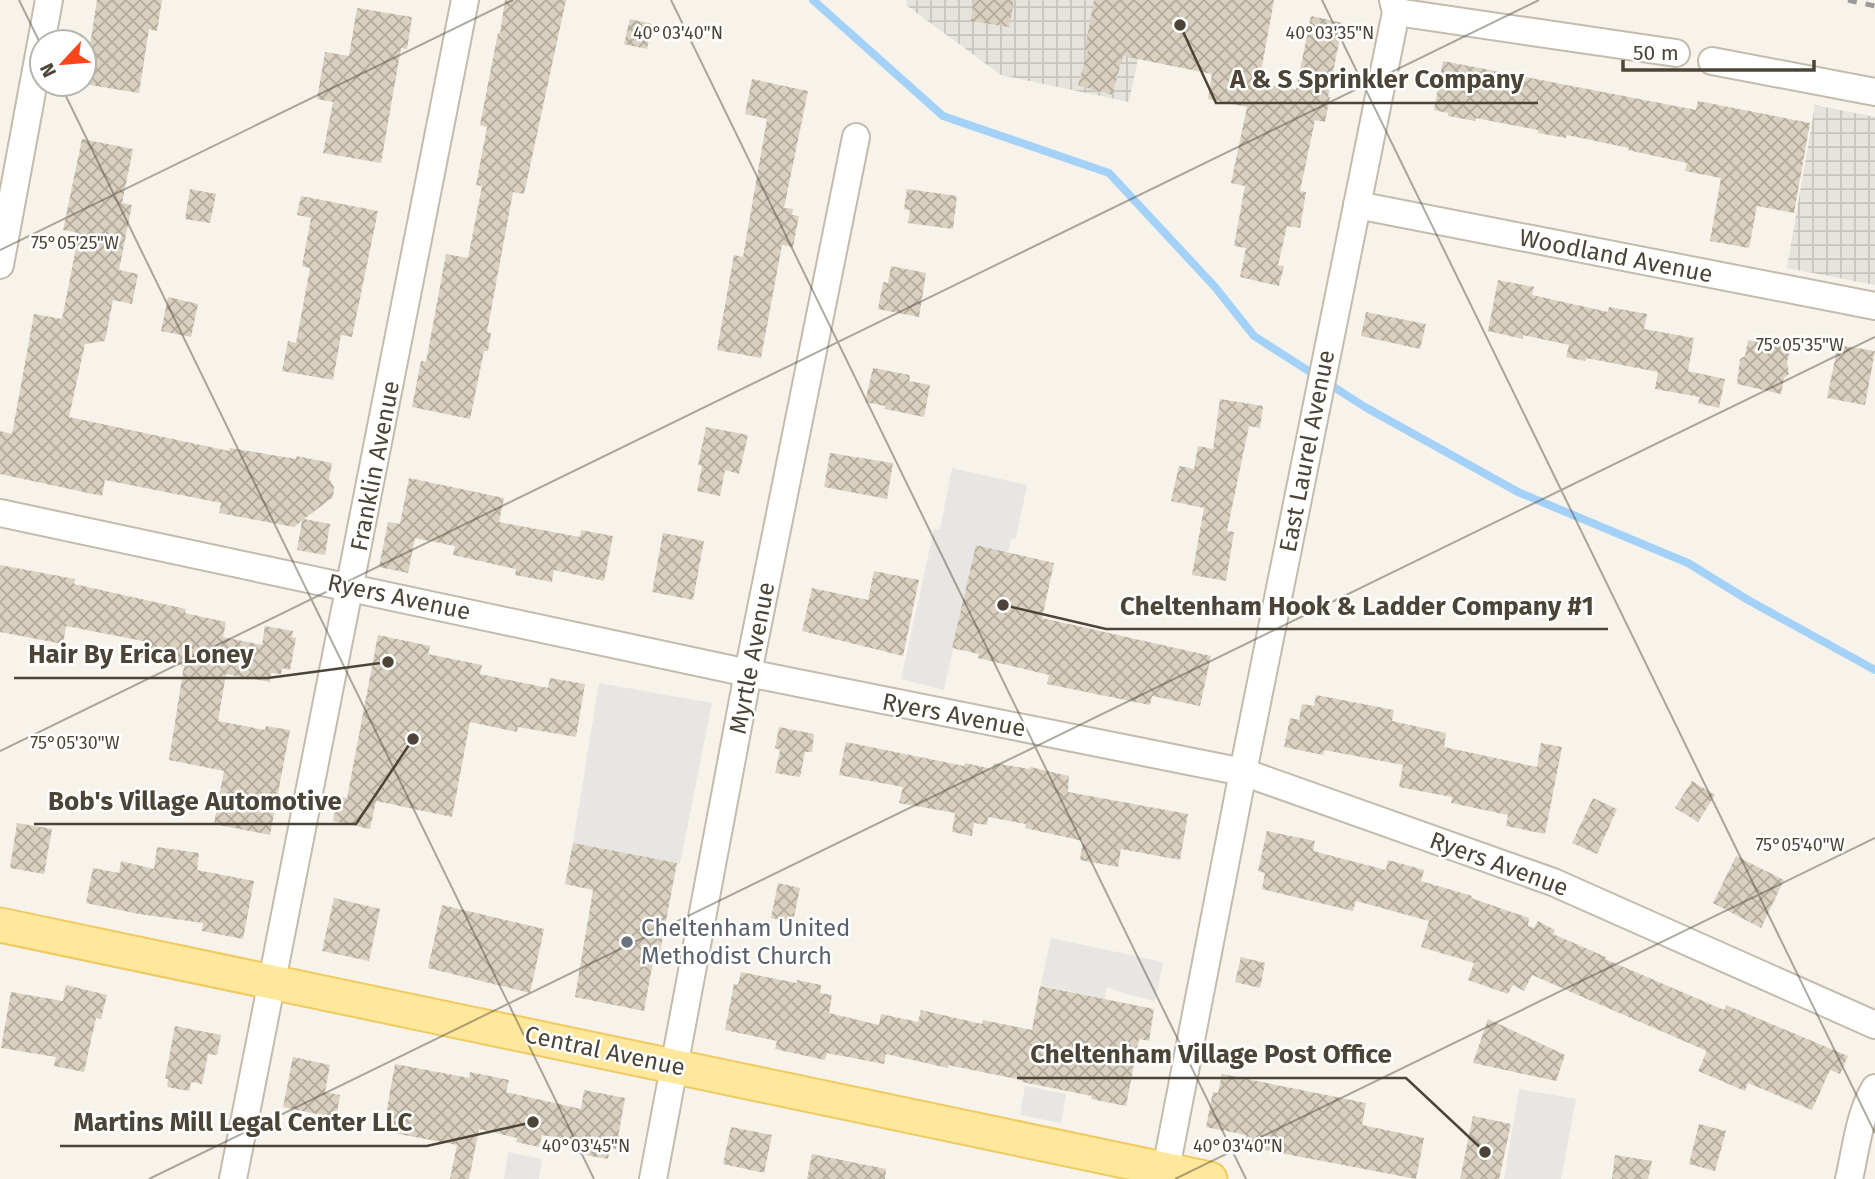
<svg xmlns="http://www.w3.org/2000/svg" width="1875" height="1179" viewBox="0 0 1875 1179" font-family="'Fira Sans',sans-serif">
	<defs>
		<pattern id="industrial-grid" width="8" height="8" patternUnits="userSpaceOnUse" patternTransform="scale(1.75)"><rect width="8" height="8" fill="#e6e2dc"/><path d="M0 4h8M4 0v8" fill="none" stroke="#c7c3bd"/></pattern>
		<pattern id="building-cross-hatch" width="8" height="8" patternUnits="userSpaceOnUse" patternTransform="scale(1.75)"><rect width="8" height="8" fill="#d9d0bf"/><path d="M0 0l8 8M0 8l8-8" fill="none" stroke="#b2ab9c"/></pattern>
	</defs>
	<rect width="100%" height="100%" fill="#f7f3eb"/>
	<g fill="url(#industrial-grid)">
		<polygon points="907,0 1150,0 1129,102 1001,75 906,5"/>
		<polygon points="1815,105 1875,117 1875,285 1787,268"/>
	</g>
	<g fill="#e8e6e2">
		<polygon points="952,468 1027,485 1016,539 1011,539 1008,552 976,545 944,690 901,679 934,529 940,529"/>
		<polygon points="599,683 712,703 680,864 573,843"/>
		<polygon points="1051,938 1163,962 1155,1001 1126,994 1107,987 1104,999 1041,985"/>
		<polygon points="1025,1086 1066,1094 1061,1123 1020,1115"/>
		<polygon points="1519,1089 1576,1099 1561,1179 1504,1179"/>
		<polygon points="508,1152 542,1159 539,1179 504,1179"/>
	</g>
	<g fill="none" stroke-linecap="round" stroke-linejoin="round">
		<polyline stroke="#a3d1f7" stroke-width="8" points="813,0 943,116 1109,173 1215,287 1254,336 1365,407 1518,492 1688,563 1748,600 1875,670"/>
	</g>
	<g fill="url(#building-cross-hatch)">
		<polygon points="97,0 162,0 157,31 149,29 139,93 84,84"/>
		<polygon points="505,0 566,0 524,194 513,192 487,332 491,333 488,351 484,351 470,419 412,407 421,361 426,362 446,254 468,258 482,186 476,185 487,127 480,125 498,33 500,34"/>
		<polygon points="974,0 1014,0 1009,27 971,21"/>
		<polygon points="1094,0 1274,0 1259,83 1296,90 1311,16 1343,23 1328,97 1330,97 1325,122 1315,120 1300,191 1306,192 1300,228 1287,226 1278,265 1284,266 1279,286 1240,277 1246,248 1234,246 1245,186 1231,183 1247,107 1208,99 1212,74 1123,56 1112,95 1078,85 1088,50 1085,49"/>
		<polygon points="357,8 412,17 407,49 401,48 381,163 323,153 333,102 317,99 325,52 349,56"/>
		<polygon points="630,19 652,24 647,49 624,44"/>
		<polygon points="1443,61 1696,110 1698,101 1810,123 1794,213 1757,206 1749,248 1710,241 1721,178 1685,171 1687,163 1628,150 1629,148 1567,135 1566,138 1538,133 1538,130 1476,118 1475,121 1448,116 1448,113 1434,110"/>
		<polygon points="752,79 808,91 784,208 793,209 792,215 799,216 793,247 782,245 761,358 717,350 734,255 743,257 767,119 745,114"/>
		<polygon points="82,139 133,149 122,203 132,205 119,270 138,274 132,304 113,300 105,341 85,344 69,417 229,451 230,448 296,459 296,456 332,463 329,479 334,487 333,497 304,519 330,524 325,555 297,550 302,521 294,527 219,513 221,503 105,480 102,496 0,474 0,431 12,434 34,314 62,319 79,233 63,230"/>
		<polygon points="190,189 216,194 210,223 185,219"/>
		<polygon points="907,189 957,196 953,229 908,223 910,210 904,209"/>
		<polygon points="301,196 378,211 352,337 341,335 333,380 282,371 288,341 296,343 310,268 302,266 311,218 297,215"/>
		<polygon points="891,266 926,273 919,317 878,309 883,282 888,283"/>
		<polygon points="1498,280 1534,287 1532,295 1608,312 1609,307 1647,314 1644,329 1694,338 1688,371 1725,379 1719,408 1698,403 1700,397 1655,389 1658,372 1586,358 1585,361 1566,357 1569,345 1523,335 1523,339 1488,331"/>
		<polygon points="168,297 198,304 191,337 161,331"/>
		<polygon points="1366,312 1426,324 1420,349 1361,336"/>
		<polygon points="1748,340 1791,347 1787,362 1789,374 1784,378 1781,394 1737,384 1740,359 1745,356"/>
		<polygon points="1838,345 1875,351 1865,405 1827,398"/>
		<polygon points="873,368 910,375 909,381 930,385 924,417 885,409 885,406 865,402"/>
		<polygon points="1220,399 1263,406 1260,428 1249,426 1227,531 1234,532 1226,581 1192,575 1204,508 1171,501 1179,466 1194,469 1198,446 1213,449"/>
		<polygon points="706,427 748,435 739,474 725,470 720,496 697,491 702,466 698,465"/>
		<polygon points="830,453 893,463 887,499 824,487"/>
		<polygon points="409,478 504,498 499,522 580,537 581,530 613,536 604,581 554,570 552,582 515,575 516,569 453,555 455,546 415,538 408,573 379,567 388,522 400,524"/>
		<polygon points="663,533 704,541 693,600 652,592"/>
		<polygon points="976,545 1054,563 1042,618 1211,656 1200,706 1152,696 1150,705 1047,684 1049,675 978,658 979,654 952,648"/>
		<polygon points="0,565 75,579 74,584 186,609 185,613 226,622 223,637 262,645 265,626 293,631 292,637 296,638 290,670 282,668 281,674 271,673 270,682 226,674 218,721 265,730 266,726 290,730 270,835 214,824 224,771 169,760 184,666 140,657 143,641 66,626 63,644 0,632"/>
		<polygon points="874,571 919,580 903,656 802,631 812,588 868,600"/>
		<polygon points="378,635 430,646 428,654 482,665 480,674 548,688 550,678 585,684 576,737 518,727 517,732 470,722 452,817 376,801 370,829 333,821 338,796 347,798"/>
		<polygon points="1316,695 1394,710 1392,721 1446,733 1444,747 1537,767 1541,743 1562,747 1545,834 1506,826 1508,815 1451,803 1452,797 1399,787 1403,765 1324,750 1323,755 1284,747 1290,718 1299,720 1302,704 1314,706"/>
		<polygon points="779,727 814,734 812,752 805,752 800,777 775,773 780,750 775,748"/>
		<polygon points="846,742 964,766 965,763 992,769 994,763 1030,769 1030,767 1069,776 1068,792 1188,814 1180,860 1121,849 1118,867 1080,860 1083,841 1025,828 1026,824 988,817 987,825 974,823 972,836 952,832 955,813 899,803 903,787 839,775"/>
		<polygon points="1692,781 1715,795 1698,822 1675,808"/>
		<polygon points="1593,798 1617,809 1597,854 1572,843"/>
		<polygon points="17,823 52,829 44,874 10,868"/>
		<polygon points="1267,831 1315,841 1313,851 1386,870 1388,860 1424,870 1421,881 1472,896 1471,898 1529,918 1528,926 1534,928 1538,921 1555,930 1553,934 1606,957 1605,959 1724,1010 1726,1005 1848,1056 1840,1074 1830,1070 1812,1110 1748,1083 1745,1091 1698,1071 1707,1051 1532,975 1524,991 1513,985 1508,994 1468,980 1474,963 1421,947 1429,921 1356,901 1353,911 1262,889 1265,873 1258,871"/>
		<polygon points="573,843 677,863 659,957 654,956 644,1011 575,997 593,890 565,884"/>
		<polygon points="157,847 199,853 197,870 254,881 243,939 202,931 203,923 139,914 86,903 93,868 119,873 121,861 154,869"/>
		<polygon points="1736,856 1784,880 1761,928 1713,903"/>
		<polygon points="778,883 800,888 793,922 771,918"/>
		<polygon points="334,898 380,909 369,961 322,951"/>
		<polygon points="442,905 544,929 530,993 428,968"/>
		<polygon points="1241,957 1265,963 1260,988 1235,982"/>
		<polygon points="741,972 797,983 797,980 821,985 820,993 832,995 829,1013 879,1025 881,1014 918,1022 921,1010 982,1024 983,1020 1032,1030 1040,986 1154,1009 1149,1041 1139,1039 1126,1106 1091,1099 1092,1096 1022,1082 1022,1080 948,1065 948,1068 886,1054 884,1064 827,1053 825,1060 775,1049 777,1041 725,1030 734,984 738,985"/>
		<polygon points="66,985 107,995 101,1019 96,1018 84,1072 54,1066 56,1057 1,1048 11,992 63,1001"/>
		<polygon points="1488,1019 1565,1055 1556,1081 1473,1063"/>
		<polygon points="175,1026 221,1035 217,1055 208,1054 202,1084 191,1082 189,1091 167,1087 168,1079 165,1079"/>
		<polygon points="293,1057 330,1065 325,1092 340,1095 336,1118 283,1107"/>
		<polygon points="395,1064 469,1078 470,1072 509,1080 506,1092 581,1109 584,1090 625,1098 616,1149 610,1148 608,1159 579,1154 581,1141 542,1135 539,1147 516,1142 517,1138 479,1129 469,1179 450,1179 457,1145 383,1131"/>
		<polygon points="1222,1074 1366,1103 1362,1125 1424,1138 1416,1179 1244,1146 1246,1135 1206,1127 1213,1092 1218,1093"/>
		<polygon points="1473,1116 1511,1124 1499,1179 1460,1179"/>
		<polygon points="1699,1124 1726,1131 1715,1171 1689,1164"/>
		<polygon points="731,1127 772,1135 764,1173 723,1164"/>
		<polygon points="812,1154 886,1169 885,1179 807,1179"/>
		<polygon points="1615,1155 1652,1161 1648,1179 1612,1179"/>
	</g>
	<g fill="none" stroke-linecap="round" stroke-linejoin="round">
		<defs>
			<g id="minor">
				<polyline points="1396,12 1676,53"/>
				<polyline points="1712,61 1875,92"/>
				<polyline points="1357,205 1875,306"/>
				<polyline points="0,265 49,0"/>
				<polyline points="0,513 748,673 1243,772 1553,882 1875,1025"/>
				<polyline points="233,1179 465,0"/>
				<polyline points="653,1179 748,673 856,137"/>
				<polyline points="1164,1179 1243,772 1396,12 1393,0"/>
				<path d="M1849,1179c7,-30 10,-64 26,-91"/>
			</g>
			<polyline id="major" points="0,925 1210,1179"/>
		</defs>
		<use href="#minor" stroke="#c3bcac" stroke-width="30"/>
		<use href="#major" stroke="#efca61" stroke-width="37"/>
		<use href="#minor" stroke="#fff" stroke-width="26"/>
		<use href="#major" stroke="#ffe79b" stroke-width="33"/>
		<polyline stroke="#9a9a9a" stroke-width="5" stroke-dasharray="9 9" stroke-linecap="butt" points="1848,0 1875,6"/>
	</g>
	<path fill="none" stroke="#4c4537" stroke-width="2" stroke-opacity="0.45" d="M19,0l23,47M671,0l575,1179M1322,0l553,1133M60,84l534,1095M0,250l513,-250M0,751l1539,-751M149,1179l1726,-842M1175,1179l700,-341"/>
	<circle fill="#6b7280" stroke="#fff" stroke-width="2.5" cx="627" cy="942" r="7"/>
	<g text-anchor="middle" stroke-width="5" stroke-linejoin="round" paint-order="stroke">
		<g font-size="24" fill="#4c4537" stroke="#fff">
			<text transform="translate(1616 256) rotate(11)" y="8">Woodland Avenue</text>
			<text transform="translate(1307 451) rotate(-79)" y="8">East Laurel Avenue</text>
			<text transform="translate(375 466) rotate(-79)" y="8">Franklin Avenue</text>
			<text transform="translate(399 597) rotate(12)" y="8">Ryers Avenue</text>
			<text transform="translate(752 658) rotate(-79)" y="8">Myrtle Avenue</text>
			<text transform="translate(954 715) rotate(11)" y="8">Ryers Avenue</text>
			<text transform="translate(1499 864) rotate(20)" y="8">Ryers Avenue</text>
			<text transform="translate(605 1051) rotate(12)" y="8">Central Avenue</text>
		</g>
		<g font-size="24" fill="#5b616d" stroke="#fff" text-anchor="start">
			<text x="641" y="936">Cheltenham United<tspan x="641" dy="28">Methodist Church</tspan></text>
		</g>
	</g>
	<g font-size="18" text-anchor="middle" fill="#4c4537" stroke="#fff" stroke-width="5" stroke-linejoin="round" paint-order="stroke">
		<text x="678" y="39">40°03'40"N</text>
		<text x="1330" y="39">40°03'35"N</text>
		<text x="75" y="249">75°05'25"W</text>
		<text x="1800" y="351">75°05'35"W</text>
		<text x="75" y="749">75°05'30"W</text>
		<text x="1800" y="851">75°05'40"W</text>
		<text x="586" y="1152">40°03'45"N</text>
		<text x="1238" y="1152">40°03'40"N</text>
	</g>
	<path fill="none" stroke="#4c4537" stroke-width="2.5" d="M1180 25L1216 103H1538M1003 605L1106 629H1608M388 662L268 678H14M413 739L356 824H34M1485 1152L1406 1078H1017M533 1122L427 1146H60"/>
	<g fill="#4c4537" stroke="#fff" stroke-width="2.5">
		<circle cx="1180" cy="25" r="7"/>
		<circle cx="1003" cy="605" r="7"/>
		<circle cx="388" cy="662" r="7"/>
		<circle cx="413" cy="739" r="7"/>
		<circle cx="1485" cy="1152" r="7"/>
		<circle cx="533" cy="1122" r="7"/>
	</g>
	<g font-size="26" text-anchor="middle" font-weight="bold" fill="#4c4537" stroke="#fff" stroke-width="5" stroke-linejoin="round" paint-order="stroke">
		<text x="1377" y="88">A &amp; S Sprinkler Company</text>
		<text x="1357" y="615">Cheltenham Hook &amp; Ladder Company #1</text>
		<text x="141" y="663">Hair By Erica Loney</text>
		<text x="195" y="810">Bob's Village Automotive</text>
		<text x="1211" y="1063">Cheltenham Village Post Office</text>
		<text x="243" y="1131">Martins Mill Legal Center LLC</text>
	</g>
	<g transform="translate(63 63) rotate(244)"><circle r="33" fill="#ffffff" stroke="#b7b5af" stroke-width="2"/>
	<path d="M0-5L12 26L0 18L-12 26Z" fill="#ff4519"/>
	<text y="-10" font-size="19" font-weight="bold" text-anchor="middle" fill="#4c4537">N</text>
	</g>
	<path d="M1623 60v10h191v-10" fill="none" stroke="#4c4537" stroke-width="3.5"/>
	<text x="1633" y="60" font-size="21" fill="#4c4537" stroke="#ffffff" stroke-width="5" paint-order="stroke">50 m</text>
</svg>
